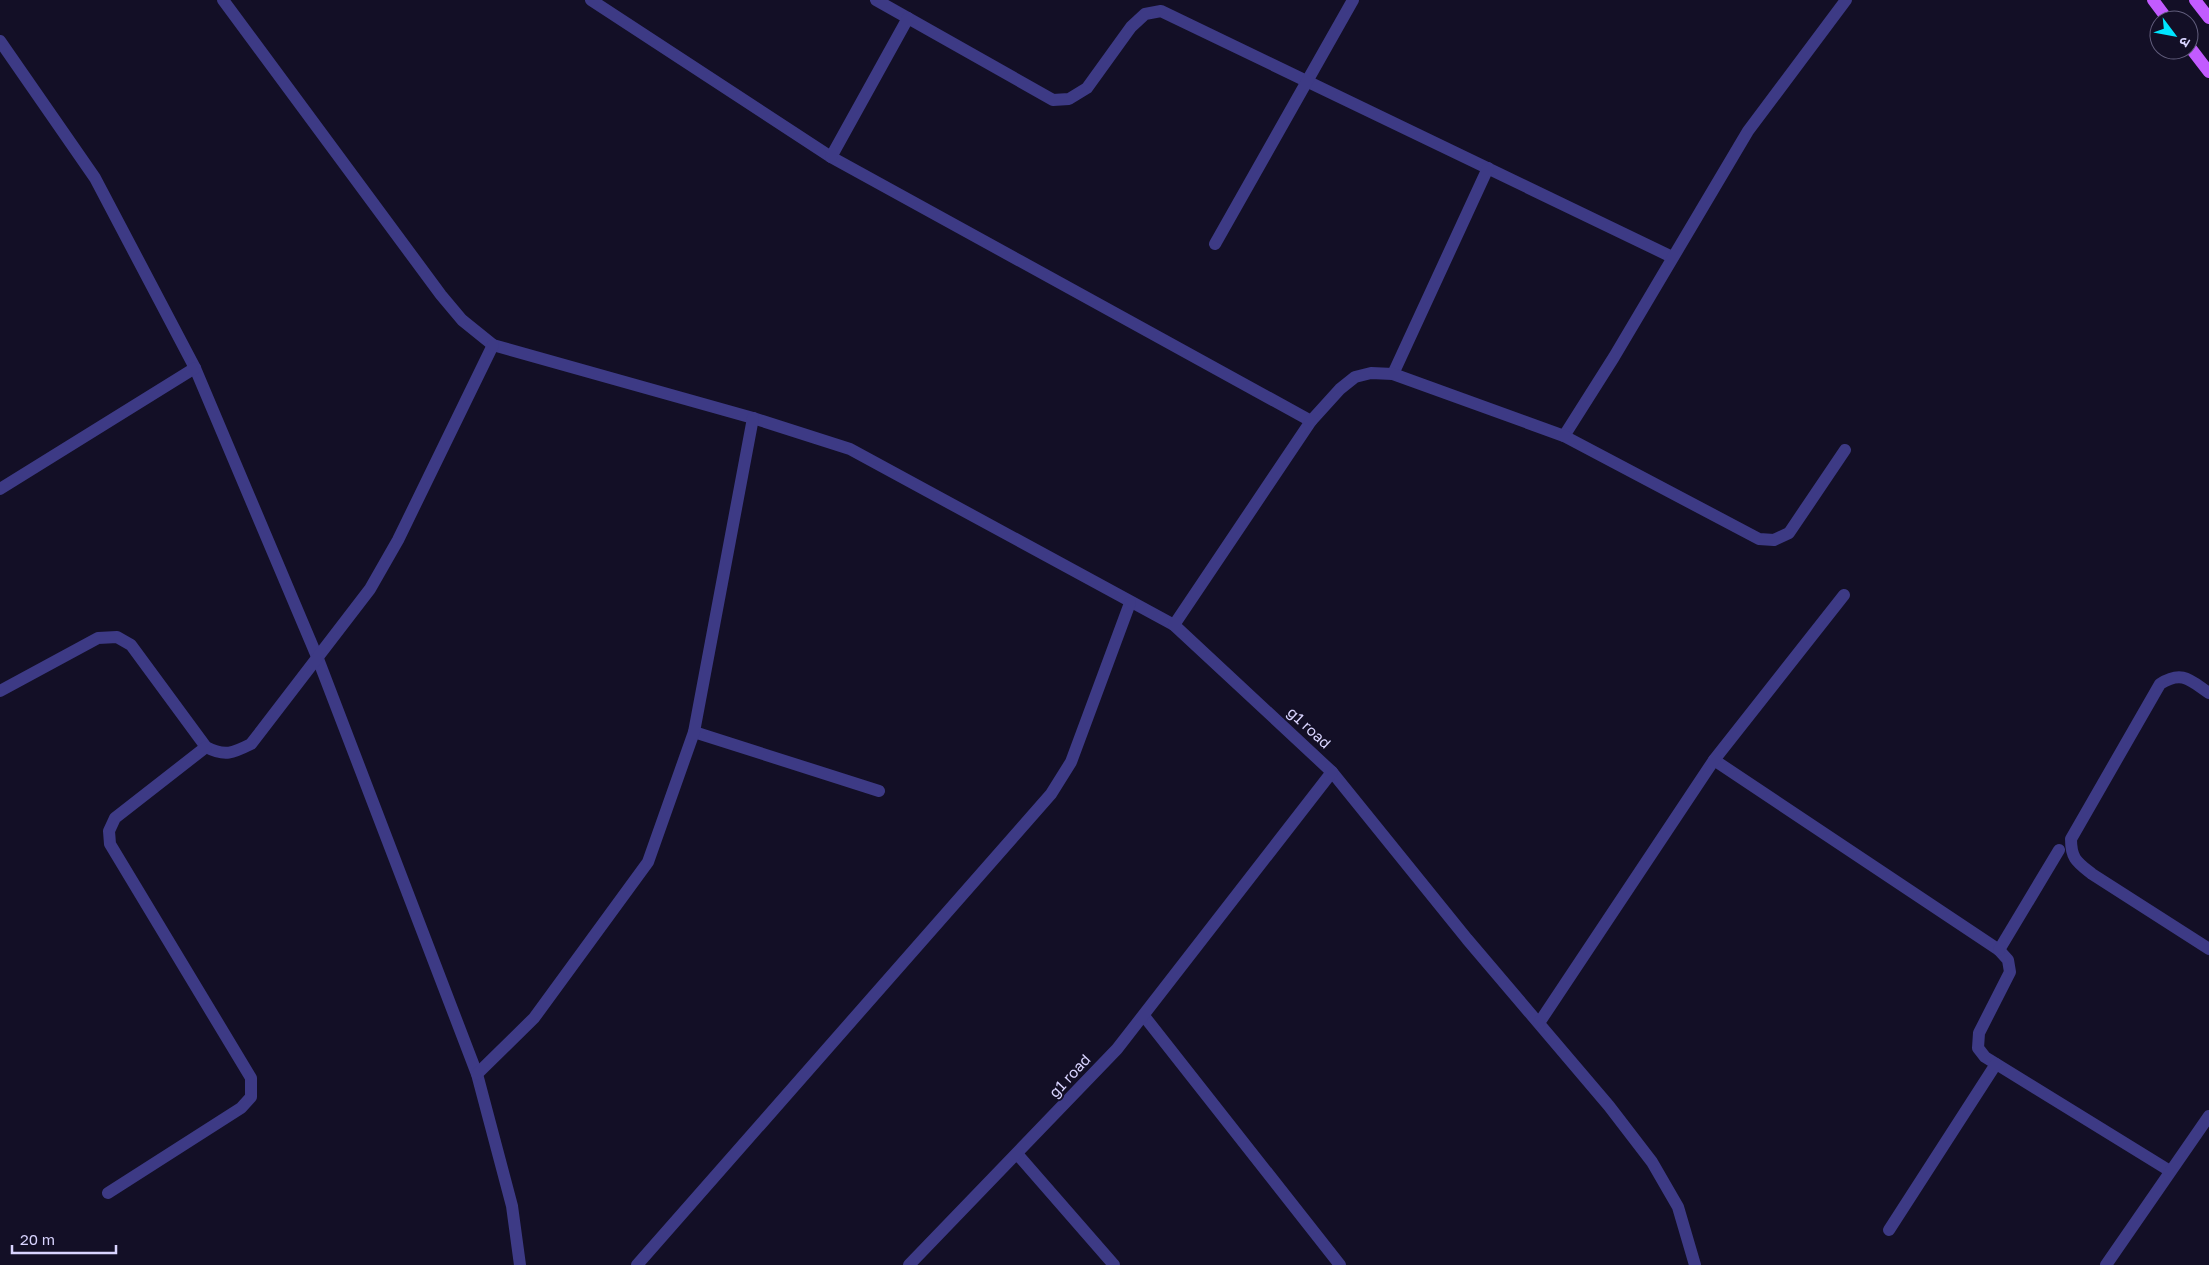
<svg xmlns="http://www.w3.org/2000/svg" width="2209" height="1265" viewBox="0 0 2209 1265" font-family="'Golos Text','Noto Sans Devanagari',sans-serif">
	<rect width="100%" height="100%" fill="#130f26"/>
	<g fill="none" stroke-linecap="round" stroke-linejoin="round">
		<g stroke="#3d3a85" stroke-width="12">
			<polyline points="223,0 441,295 462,320 493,345 753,418 850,449 1174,625"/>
			<polyline points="591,0 831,157 1311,421"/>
			<polyline points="876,0 1053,100 1069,99 1087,88 1131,27 1145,14 1161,11 1672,257"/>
			<polyline points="0,41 95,178 195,368 318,659 477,1074 512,1206 520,1265"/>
			<polyline points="831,157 908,18"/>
			<polyline points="1215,244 1353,0"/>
			<polyline points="1393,374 1488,168"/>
			<polyline points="1564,436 1614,357 1748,131 1846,0"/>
			<polyline points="0,489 195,368"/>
			<path d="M0,691l98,-53 19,-1 14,8 75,102c19,10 27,6 45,-3l119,-155 28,-49 95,-195"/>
			<path d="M2209,693c-19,-13 -27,-23 -49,-9l-89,155c0,20 6,23 21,35l117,75"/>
			<polyline points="694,732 879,791"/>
			<polyline points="1714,760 1999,950 2008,960 2010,972 1979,1033 1978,1048 1985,1057 2170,1171"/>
			<polyline points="1332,772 1467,939 1609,1106 1652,1162 1678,1207 1695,1265"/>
			<polyline points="1999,950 2059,850"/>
			<polyline points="1144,1016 1340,1265"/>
			<polyline points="1539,1023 1714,760 1844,595"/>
			<polyline points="477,1074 534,1018 648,862 694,732 753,418"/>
			<polyline points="1018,1155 1114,1265"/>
			<polyline points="108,1193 241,1108 251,1097 251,1078 110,844 109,831 115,818 206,747"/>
			<polyline points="1889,1230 1996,1064"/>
			<polyline points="637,1265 1051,794 1071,762 1130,603"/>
			<polyline points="909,1265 1117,1049 1332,772 1174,625 1311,421 1340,389 1355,377 1371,373 1393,374 1564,436 1759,539 1774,540 1789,533 1845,450"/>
			<polyline points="2106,1265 2209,1116"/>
		</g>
		<g stroke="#c25bff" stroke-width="12">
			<polyline points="2153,0 2168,20"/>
			<polyline points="2195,0 2209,18"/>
			<polyline points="2189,46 2209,72"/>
		</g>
	</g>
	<g text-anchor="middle" stroke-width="4" stroke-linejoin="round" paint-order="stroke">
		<g font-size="15" fill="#d9d4ff" stroke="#130f26">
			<text transform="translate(1309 728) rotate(43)" y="5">g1 road</text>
			<text transform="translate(1070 1076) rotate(-47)" y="5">g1 road</text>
		</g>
	</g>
	<g transform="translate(2174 35) rotate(122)"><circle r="24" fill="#130f26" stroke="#625e7d"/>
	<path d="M0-4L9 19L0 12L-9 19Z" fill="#00e5ff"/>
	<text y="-8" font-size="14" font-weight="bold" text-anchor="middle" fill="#d9d4ff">उ</text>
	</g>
	<path d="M12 1245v8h104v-8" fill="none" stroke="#d9d4ff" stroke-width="2.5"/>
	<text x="20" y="1245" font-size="15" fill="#d9d4ff" stroke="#130f26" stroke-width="4" paint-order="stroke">20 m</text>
</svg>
